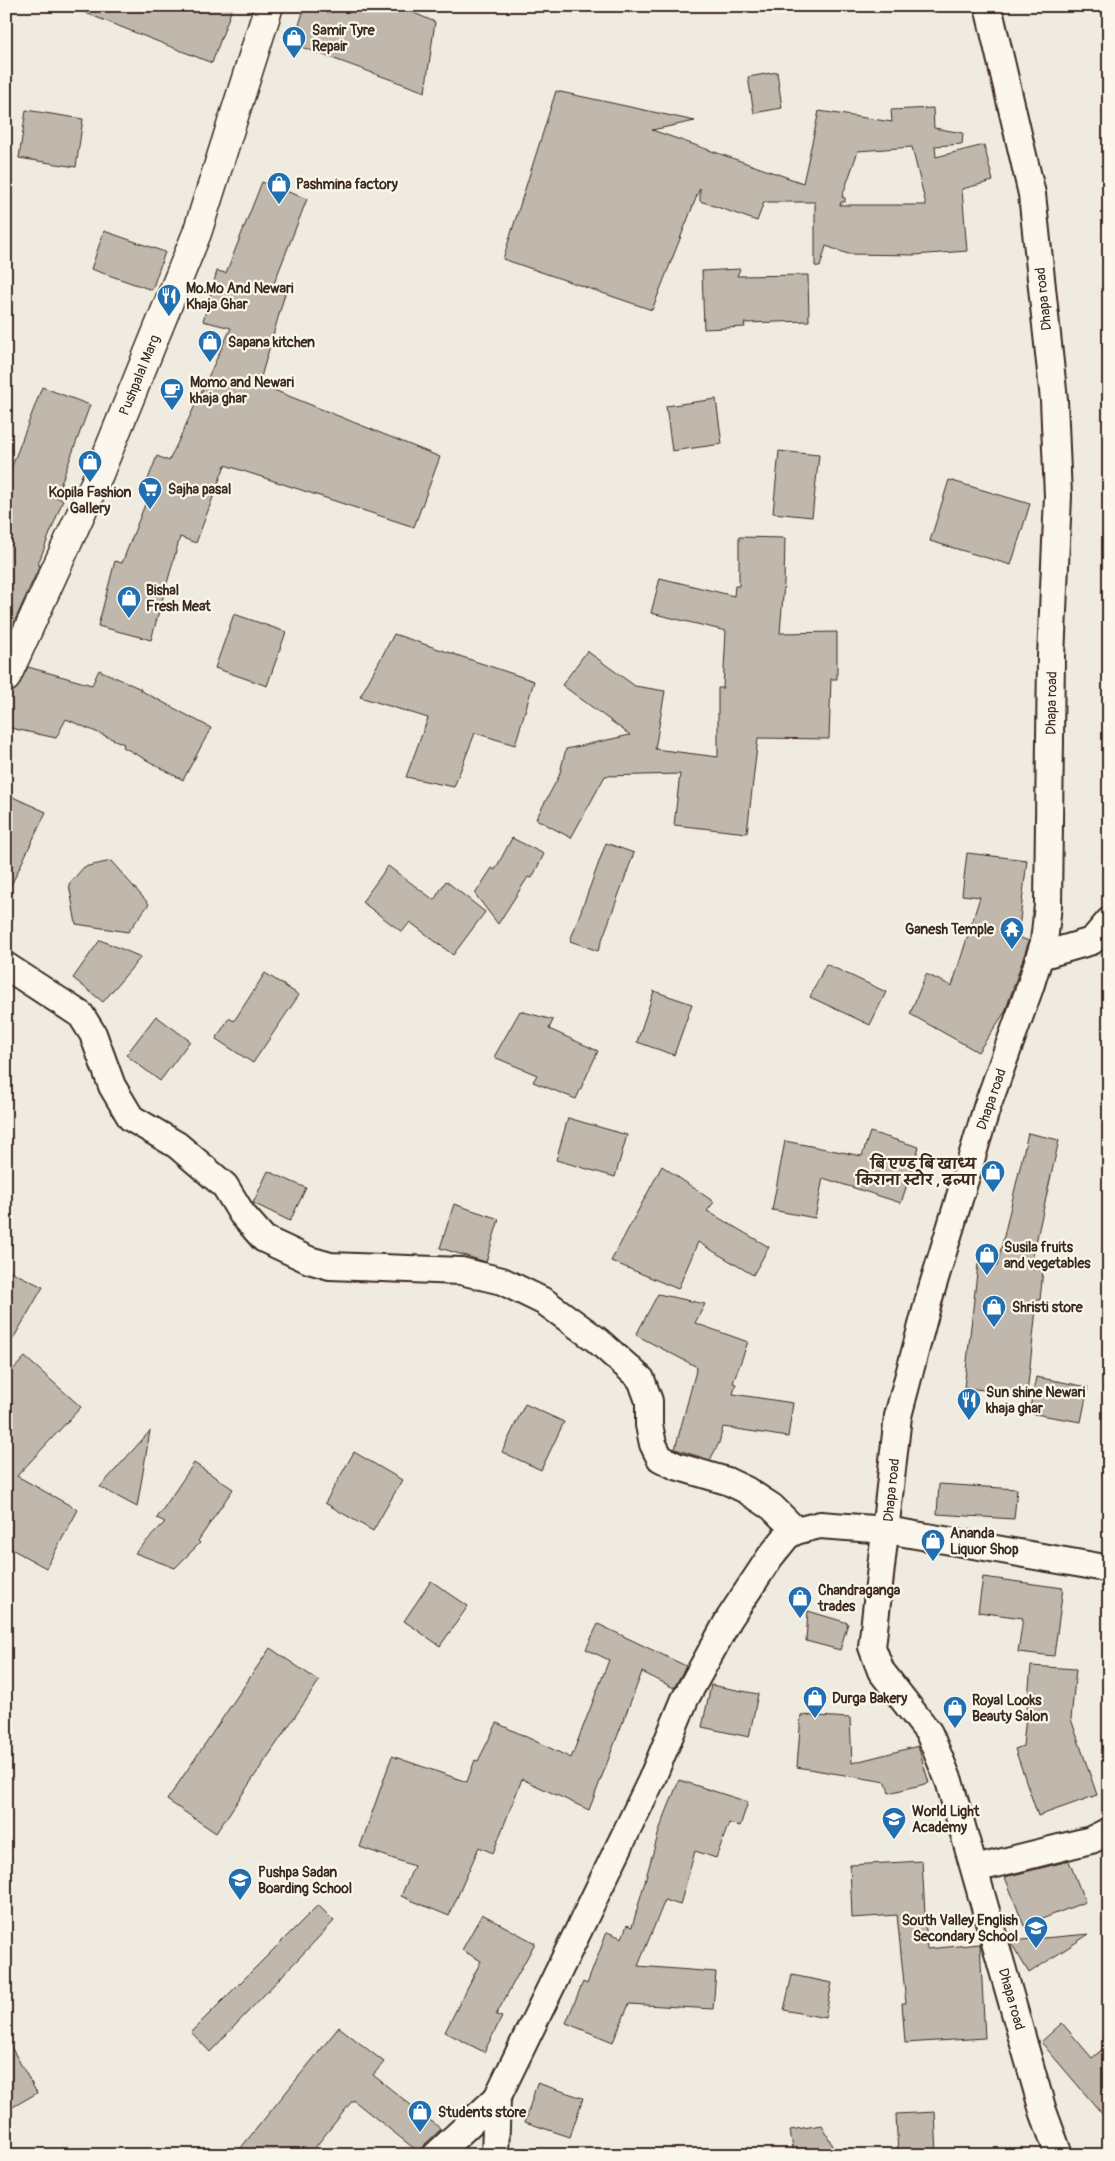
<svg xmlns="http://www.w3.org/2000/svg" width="1115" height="2161" viewBox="0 0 1115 2161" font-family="Pangolin,'Playpen Sans Deva',sans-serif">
	<rect width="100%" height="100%" fill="#f0ebe0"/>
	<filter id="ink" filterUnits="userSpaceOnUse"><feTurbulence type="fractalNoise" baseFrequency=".02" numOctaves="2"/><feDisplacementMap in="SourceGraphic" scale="10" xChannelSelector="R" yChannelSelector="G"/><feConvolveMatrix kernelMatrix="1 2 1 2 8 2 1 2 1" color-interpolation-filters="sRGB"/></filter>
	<g filter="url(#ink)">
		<g fill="#c0b8ad" stroke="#3b2a1e" fill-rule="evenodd">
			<polygon points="73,6 233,6 212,63 73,8"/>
			<polygon points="305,6 398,6 435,22 425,92 293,44"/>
			<polygon points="777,72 782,108 754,113 748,77"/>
			<path d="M556,91l139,30 -43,9 151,53 16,-72 73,11 -1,-12 42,-2 1,20 29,5 -1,11 -27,2 1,11 48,-12 9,36 -31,8 5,62 -52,4 -67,-1 -22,-8 -6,21 -5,-1v-64h-51l-7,19 -57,-20v-13l-48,122 -149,-51zM912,147l14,58h-86l1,-3h4v-4l-3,-1 16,-46z"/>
			<polygon points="26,110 83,119 76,167 19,158"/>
			<polygon points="262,182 307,199 273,286 286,290 259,384 440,457 414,527 225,465 196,543 180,537 151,640 98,626 115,561 122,563 153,484 147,482 157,456 169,461 231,328 203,321 217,271 226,273"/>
			<polygon points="104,231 165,252 152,290 91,269"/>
			<polygon points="740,269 737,276 808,275 809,321 744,323 745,327 704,329 702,271"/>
			<polygon points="42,387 90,405 56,497 63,500 38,564 40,565 6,640 6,482"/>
			<polygon points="716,399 722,444 672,451 666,406"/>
			<polygon points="779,451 819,455 812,517 773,513"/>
			<polygon points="949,480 1030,504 1011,565 930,541"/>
			<polygon points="739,537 785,538 784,583 780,633 837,632 837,679 831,679 829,739 758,738 747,833 674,825 680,774 605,776 571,838 536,819 559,776 566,749 630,735 562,685 587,651 635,686 665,691 655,749 718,757 718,688 723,688 726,631 651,613 660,578 734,596 735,586 739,586"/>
			<polygon points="234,614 286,632 267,686 215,668"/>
			<polygon points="394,634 534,681 515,745 475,733 454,787 406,777 428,718 360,697"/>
			<polygon points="28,667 92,685 99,670 141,689 140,690 211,728 183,780 123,747 124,744 66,719 56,738 6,727 6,693 15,690"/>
			<polygon points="6,794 46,812 6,896"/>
			<polygon points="512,838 544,854 532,878 528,877 498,924 475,894 492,868 495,870"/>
			<polygon points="606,843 634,853 598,951 570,941"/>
			<polygon points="967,853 1027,860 1018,937 1029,941 1005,1012 978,1052 910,1014 926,974 952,986 980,897 962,895"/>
			<polygon points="111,861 149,904 128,932 76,924 69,884 84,867"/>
			<polygon points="388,866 434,900 446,881 485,912 453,955 410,922 402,932 362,902"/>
			<polygon points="100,940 141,957 103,1002 73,978"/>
			<polygon points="826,964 886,992 870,1025 810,997"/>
			<polygon points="265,973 299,995 253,1063 216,1039 229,1018 234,1021"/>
			<polygon points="654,991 692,1004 674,1055 637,1042"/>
			<polygon points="520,1011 553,1020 549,1029 598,1051 576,1099 533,1082 537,1075 494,1057"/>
			<polygon points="156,1016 190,1041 160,1081 126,1055"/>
			<polygon points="568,1118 627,1135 615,1177 556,1160"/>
			<polygon points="870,1132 919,1147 901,1203 823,1178 815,1218 772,1210 785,1141 862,1156"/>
			<polygon points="1028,1133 1059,1140 1030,1269 1043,1270 1040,1300 1037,1300 1027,1394 964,1388 978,1264 997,1266"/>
			<polygon points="662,1166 714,1202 707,1211 769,1247 753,1275 698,1242 678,1289 611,1261"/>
			<polygon points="268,1171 306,1188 290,1221 253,1203"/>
			<polygon points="454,1204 499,1219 486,1262 440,1248"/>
			<polygon points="6,1269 43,1287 6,1351"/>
			<polygon points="658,1294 705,1304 695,1323 748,1342 733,1383 736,1384 733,1394 793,1403 788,1437 723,1427 719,1443 710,1460 675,1449 697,1367 636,1335"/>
			<polygon points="25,1357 81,1407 17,1476 78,1510 46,1568 6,1546 6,1377"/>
			<polygon points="1036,1377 1088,1387 1081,1422 1029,1413"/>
			<polygon points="525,1404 564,1422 541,1470 502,1452"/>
			<polygon points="150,1431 137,1507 100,1487"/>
			<polygon points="354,1452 402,1480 373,1531 325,1503"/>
			<polygon points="194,1463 233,1489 198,1541 200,1543 175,1568 135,1553 165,1522 157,1518"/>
			<polygon points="939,1484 1017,1489 1014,1519 937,1514"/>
			<polygon points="983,1577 1063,1588 1054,1656 1018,1652 1023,1618 978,1612"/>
			<polygon points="431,1581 468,1606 440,1646 404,1621"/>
			<polygon points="808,1611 848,1623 840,1650 806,1641"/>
			<polygon points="598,1624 686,1666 674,1688 642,1672 589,1810 522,1779 493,1853 479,1847 449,1916 401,1896 414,1866 360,1847 392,1756 467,1782 475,1760 478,1761 497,1723 571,1758 609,1660 586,1649"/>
			<polygon points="270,1648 319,1681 216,1833 167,1800"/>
			<polygon points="1031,1666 1076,1669 1071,1719 1097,1795 1038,1816 1015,1749 1023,1746"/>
			<polygon points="711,1685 758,1694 749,1737 702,1727"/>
			<polygon points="801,1715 850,1718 852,1763 918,1746 929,1783 889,1793 886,1782 797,1767"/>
			<polygon points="679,1780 748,1802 740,1826 729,1823 716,1858 695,1851 680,1905 665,1900 638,1966 716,1972 713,2009 629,2004 613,2042 566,2023 583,1982 587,1984 607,1932 622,1938 627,1925 632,1927 660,1828"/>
			<polygon points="922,1861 927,1949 980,1944 985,2038 905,2043 902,2003 906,2003 897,1915 852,1918 850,1865"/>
			<polygon points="1069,1861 1085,1902 1024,1926 1005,1877"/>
			<polygon points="318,1905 334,1921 210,2052 191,2032"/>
			<polygon points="482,1914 535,1943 496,2015 502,2017 484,2052 445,2032 481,1961 462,1950"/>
			<polygon points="1089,1934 1029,1973 1010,1941"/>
			<polygon points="792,1975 832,1983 825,2018 784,2010"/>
			<polygon points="1062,2023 1092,2058 1109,2044 1109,2122 1041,2042"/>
			<polygon points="339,2027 384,2062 373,2075 441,2129 425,2144 421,2154 353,2100 309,2155 235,2155"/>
			<polygon points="6,2038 37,2093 6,2111"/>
			<polygon points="537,2083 583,2098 570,2137 525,2122"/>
			<polygon points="935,2112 937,2155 898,2155 896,2114"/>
			<polygon points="822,2125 837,2155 794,2155 790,2130"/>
		</g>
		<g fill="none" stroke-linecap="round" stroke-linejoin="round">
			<defs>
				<g id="minor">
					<polyline points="988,6 1032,194 1054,400 1058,496 1051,657 1048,905 1044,942 1030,987 987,1107 930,1295 898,1416 872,1647 881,1671 929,1733 949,1781 1043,2111 1059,2155"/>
					<polyline points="1040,956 1092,941 1109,921"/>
					<polyline points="6,966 81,1015 93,1034 112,1086 131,1118 177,1145 225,1186 242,1214 264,1239 309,1260 330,1266 461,1271 502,1281 545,1302 597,1340 641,1379 649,1401 649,1425 653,1444 660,1458 676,1466 727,1481 746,1490 772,1507 796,1531"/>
					<polyline points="975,1869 1091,1840 1109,1831"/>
					<polyline points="436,2155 497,2098"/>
					<polyline points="495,2155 497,2098 651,1781 685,1699 729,1619 770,1557 787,1536 796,1531 820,1525 887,1530 1105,1568"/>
				</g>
				<polyline id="tertiary" points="6,678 99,474 197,233 269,6"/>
			</defs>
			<use href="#minor" stroke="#3b2a1e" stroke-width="30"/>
			<use href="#tertiary" stroke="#3b2a1e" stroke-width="31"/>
			<use href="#minor" stroke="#fbf7ec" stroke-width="26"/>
			<use href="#tertiary" stroke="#fbf7ec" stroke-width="28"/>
		</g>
	</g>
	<defs>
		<symbol id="shop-pin" viewBox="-11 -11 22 30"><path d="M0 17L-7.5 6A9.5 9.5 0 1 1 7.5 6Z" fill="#1f6fb2" stroke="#fbf7ec"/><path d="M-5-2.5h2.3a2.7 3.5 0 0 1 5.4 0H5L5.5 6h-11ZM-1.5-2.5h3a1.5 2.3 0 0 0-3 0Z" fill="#fff"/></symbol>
		<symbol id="restaurant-pin" viewBox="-11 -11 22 30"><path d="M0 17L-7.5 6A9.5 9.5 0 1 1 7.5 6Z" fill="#1f6fb2" stroke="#fbf7ec"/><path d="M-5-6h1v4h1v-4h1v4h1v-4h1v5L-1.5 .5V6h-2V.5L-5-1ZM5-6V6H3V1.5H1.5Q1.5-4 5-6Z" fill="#fff"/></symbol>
		<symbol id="cafe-pin" viewBox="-11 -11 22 30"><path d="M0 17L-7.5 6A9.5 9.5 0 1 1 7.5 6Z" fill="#1f6fb2" stroke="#fbf7ec"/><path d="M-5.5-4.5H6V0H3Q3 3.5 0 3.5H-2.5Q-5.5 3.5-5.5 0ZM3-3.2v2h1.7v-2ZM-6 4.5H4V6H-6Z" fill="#fff"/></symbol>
		<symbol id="supermarket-pin" viewBox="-11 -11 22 30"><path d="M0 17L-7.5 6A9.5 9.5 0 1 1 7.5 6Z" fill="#1f6fb2" stroke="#fbf7ec"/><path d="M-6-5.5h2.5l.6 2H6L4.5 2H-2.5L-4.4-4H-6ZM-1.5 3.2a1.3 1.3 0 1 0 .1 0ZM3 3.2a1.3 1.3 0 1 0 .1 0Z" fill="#fff"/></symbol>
		<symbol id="temple-pin" viewBox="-11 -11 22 30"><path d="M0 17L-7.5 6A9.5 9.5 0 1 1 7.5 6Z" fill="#1f6fb2" stroke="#fbf7ec"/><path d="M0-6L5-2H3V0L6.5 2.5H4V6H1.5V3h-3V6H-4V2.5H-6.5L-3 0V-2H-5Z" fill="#fff"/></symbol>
		<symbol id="school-pin" viewBox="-11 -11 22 30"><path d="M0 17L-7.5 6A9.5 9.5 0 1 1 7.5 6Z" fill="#1f6fb2" stroke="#fbf7ec"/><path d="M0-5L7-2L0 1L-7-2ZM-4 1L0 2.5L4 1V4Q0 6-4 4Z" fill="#fff"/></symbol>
	</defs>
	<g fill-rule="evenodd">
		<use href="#shop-pin" x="280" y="24" width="28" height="38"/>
		<use href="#shop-pin" x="265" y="170" width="28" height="38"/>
		<use href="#restaurant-pin" x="155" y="282" width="28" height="38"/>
		<use href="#shop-pin" x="196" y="328" width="28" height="38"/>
		<use href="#cafe-pin" x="158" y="376" width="28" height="38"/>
		<use href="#shop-pin" x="76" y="448" width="28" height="38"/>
		<use href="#supermarket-pin" x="136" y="475" width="28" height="38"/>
		<use href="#shop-pin" x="115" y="584" width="28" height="38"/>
		<use href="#temple-pin" x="998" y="915" width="28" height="38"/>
		<use href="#shop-pin" x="979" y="1158" width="28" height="38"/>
		<use href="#shop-pin" x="973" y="1241" width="28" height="38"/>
		<use href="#shop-pin" x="980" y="1293" width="28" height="38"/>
		<use href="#restaurant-pin" x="955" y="1386" width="28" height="38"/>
		<use href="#shop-pin" x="919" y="1527" width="28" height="38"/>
		<use href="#shop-pin" x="786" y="1584" width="28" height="38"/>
		<use href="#shop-pin" x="801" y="1684" width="28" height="38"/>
		<use href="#shop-pin" x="941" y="1694" width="28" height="38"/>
		<use href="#school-pin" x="880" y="1805" width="28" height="38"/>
		<use href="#school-pin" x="226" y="1866" width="28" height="38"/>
		<use href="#school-pin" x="1022" y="1914" width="28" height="38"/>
		<use href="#shop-pin" x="406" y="2098" width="28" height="38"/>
	</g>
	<g text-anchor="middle" stroke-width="4.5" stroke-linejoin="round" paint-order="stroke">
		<g font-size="14" font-weight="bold" fill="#3b2a1e" stroke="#fbf7ec" text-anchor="start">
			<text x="312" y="35">Samir Tyre<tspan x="312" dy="16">Repair</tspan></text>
			<text x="296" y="189">Pashmina factory</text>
			<text x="186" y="293">Mo.Mo And Newari<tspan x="186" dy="16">Khaja Ghar</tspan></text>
			<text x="228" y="347">Sapana kitchen</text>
			<text x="190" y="387">Momo and Newari<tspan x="190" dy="16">khaja ghar</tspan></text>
			<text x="168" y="494">Sajha pasal</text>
			<text x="90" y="497" text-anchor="middle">Kopila Fashion<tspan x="90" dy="16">Gallery</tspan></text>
			<text x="146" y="595">Bishal<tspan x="146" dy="16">Fresh Meat</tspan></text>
			<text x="994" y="934" text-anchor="end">Ganesh Temple</text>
			<text x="976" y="1169" text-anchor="end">बि एण्ड बि खाध्य<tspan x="976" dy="16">किराना स्टोर , ढल्पा</tspan></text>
			<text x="1004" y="1252">Susila fruits<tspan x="1004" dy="16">and vegetables</tspan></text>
			<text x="1012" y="1312">Shristi store</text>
			<text x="986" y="1397">Sun shine Newari<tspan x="986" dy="16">khaja ghar</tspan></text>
			<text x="950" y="1538">Ananda<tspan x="950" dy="16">Liquor Shop</tspan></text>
			<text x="818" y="1595">Chandraganga<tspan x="818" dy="16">trades</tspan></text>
			<text x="832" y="1703">Durga Bakery</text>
			<text x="972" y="1705">Royal Looks<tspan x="972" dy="16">Beauty Salon</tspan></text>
			<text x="912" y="1816">World Light<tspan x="912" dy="16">Academy</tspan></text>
			<text x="258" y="1877">Pushpa Sadan<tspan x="258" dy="16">Boarding School</tspan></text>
			<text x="1018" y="1925" text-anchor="end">South Valley English<tspan x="1018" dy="16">Secondary School</tspan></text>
			<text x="438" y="2117">Students store</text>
		</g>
		<g font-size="14" fill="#3b2a1e" stroke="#fbf7ec">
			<text transform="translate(1043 299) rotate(-96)" y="5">Dhapa road</text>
			<text transform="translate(139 375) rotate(-68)" y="5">Pushpalal Marg</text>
			<text transform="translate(1051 703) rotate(-89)" y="5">Dhapa road</text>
			<text transform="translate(991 1099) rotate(-71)" y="5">Dhapa road</text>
			<text transform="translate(891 1490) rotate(-84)" y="5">Dhapa road</text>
			<text transform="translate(1012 1999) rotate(74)" y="5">Dhapa road</text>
		</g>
	</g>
	<rect width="1115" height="2161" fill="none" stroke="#fbf7ec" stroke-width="25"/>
	<rect x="12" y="12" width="1090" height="2136" fill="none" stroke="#3b2a1e" stroke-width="2" filter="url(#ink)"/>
</svg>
